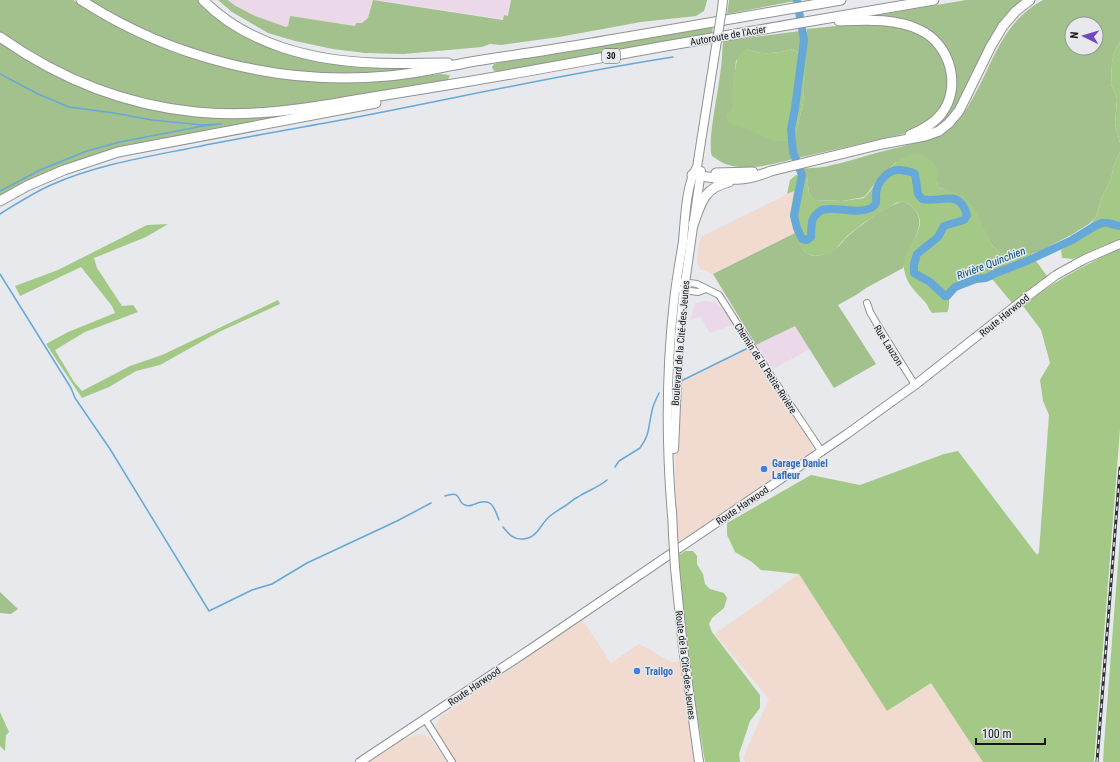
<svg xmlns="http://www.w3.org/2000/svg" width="1120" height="762" viewBox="0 0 1120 762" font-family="'Roboto Condensed',sans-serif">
	<rect width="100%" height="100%" fill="#e7e9ec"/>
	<g fill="#ebd9ea">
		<polygon points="223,0 512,0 509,20 383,1 379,29 290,17 287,34"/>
		<polygon points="704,301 714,302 718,304 735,324 710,333 700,316 690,321 695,303"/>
		<polygon points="795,325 810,349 771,370 756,345"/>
	</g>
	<g fill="#f1dacf">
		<polygon points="794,191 790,215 795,233 713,274 700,269 697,262 699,243 701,237"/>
		<polygon points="750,348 810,440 814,450 781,474 677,543 675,475 678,384"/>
		<polygon points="799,574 887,711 931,683 983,762 745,762 743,758 769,699 715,634"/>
		<polygon points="582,619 611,663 639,644 671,662 680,662 695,762 457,762 437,730 436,726 438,721 442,716"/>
		<polygon points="419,734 424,735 430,738 447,762 367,762 405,738"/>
	</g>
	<g fill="#a3c18c" fill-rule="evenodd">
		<polygon points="0,0 73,0 91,12 122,29 175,53 233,70 268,77 296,80 350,83 380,81 441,74 450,75 448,80 441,81 297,106 261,110 220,110 177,106 149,100 110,90 57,68 17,44 0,32"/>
		<path d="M89,0h110l4,5 74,44 145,19c-123,16 -227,-4 -333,-68z"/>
		<polygon points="218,0 228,0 234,5 255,16 286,27 288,26 290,16 355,26 356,23 362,23 368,18 373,0 503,20 504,15 508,16 511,0 707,0 707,1 704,11 696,16 641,22 559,37 501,45 490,44 482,47 404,54 365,53 333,49 295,41 268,33 232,12"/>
		<polygon points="729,0 795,0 795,1 727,14"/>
		<polygon points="966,0 1026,0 1015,8 956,109 946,122 929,132 953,98 941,41 873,18 873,16"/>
		<path d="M1043,0h77v42l-5,8 -3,12 -1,22 6,15 -2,25 5,19v9l-6,13 -3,14 -9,18 -6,20 -7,7 -18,11 -31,16 -9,3 -11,-1 -11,2 -9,-2 -9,-9 -7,-14 -40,-41 -6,-2 -1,-6 -41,-19 -11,10 -21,25 -22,4 -28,-1 -5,-6 -2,-18h-3l-2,-8c23,2 51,-9 74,-15 26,-7 56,-11 78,-30 10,-8 15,-18 21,-29 20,-36 28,-72 68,-94zM1072,24h24v24h-24z"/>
		<polygon points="872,24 895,26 913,32 929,40 941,53 948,72 947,97 938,113 929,120 903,134 798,158 794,150 794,143 803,103 807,29 846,25"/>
		<polygon points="713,26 712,35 501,71 494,71 492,67 494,64 506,61"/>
		<path d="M800,31l1,7 -1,16 -7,-5c-16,4 -31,7 -46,0l-11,12 -3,31 1,10 -2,9 -5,4 58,26 5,-3 3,21c-18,5 -46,12 -64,6 -6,-1 -12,-6 -17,-9 -5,-12 6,-64 8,-81 2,-11 2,-23 3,-34z"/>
		<path d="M0,42c88,65 192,85 299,72l-143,28 -156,56z"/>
		<path d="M904,201c24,14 15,29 5,49 -3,5 -4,12 -6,18l-37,20 -10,7 -18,10 38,59 -42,24 -39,-62 -39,19 -43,-71 82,-41c3,6 6,17 13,21 9,5 24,-2 31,-8 3,-3 5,-7 8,-9 12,-11 42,-33 57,-36z"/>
		<polygon points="0,592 18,609 11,614 0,613"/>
	</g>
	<g fill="#a4c987">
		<polygon points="1120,42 1120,240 1103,246 1073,259 1062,258 1061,250 1082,235 1096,217 1102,197 1111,179 1114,165 1120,152 1120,143 1115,124 1117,99 1111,84 1112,62 1115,50"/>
		<path d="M747,49c15,7 30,4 46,0l13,10 -3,44 -7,32 -11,6h-10l-47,-19 -1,-7c9,-8 5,-13 6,-23 0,-8 3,-32 6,-38 2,-2 5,-4 8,-5z"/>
		<path d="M915,153c14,4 17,7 24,19l-2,9 1,6 25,8 14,18 14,31 9,9 9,2 11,-2 11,1 16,22 -35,27 -19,-23 -18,1 -24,13c-4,6 0,12 -4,18l-15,1c-3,-3 -4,-7 -6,-10 -10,-11 -20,-19 -22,-34 -5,-22 38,-46 0,-68l-8,2 -31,19 -18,14 -15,17 -17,3 -8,-2 -6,-7 -6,-14 -5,-18 4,-24 -7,3 3,-14 6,-5 11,1 2,18 5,6 28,1 22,-3c17,-18 26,-38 51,-45z"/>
		<polygon points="168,224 146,237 94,258 97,268 122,306 133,305 138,312 85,332 55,350 74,382 82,391 130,366 162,355 278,300 280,304 219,332 160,365 136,371 109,387 82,398 46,344 68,332 115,313 112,306 81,267 20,296 15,286 58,270 147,225"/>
		<path d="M1120,249v180l-26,333h-111l-52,-79 -44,28 -88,-137 -38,-4 -9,-8 -17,-10 -8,-17v-12l84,-48 49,10 84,-31 14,-3 79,104 2,-3 10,-137 -6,-14 -3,-21 10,-17 -9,-33 -18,-24c29,-24 63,-42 97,-57z"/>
		<polygon points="1120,537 1120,762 1103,762 1104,745"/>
		<polygon points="685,551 693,551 697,556 697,564 703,574 705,584 710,589 724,593 727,598 724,608 712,618 709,624 712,632 760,695 760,708 750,721 739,754 740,762 705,762 687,652 677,556"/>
		<polygon points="0,712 9,732 6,735 5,751 0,746"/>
	</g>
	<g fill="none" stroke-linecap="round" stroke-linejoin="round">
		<g stroke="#66a8d8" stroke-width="1.5">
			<polyline points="0,74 38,94 69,107 114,113 152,120 202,125 221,124 203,126 120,142 87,151 40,170 0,191"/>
			<path d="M0,214c16,-10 33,-21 51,-29 43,-19 89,-27 135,-36 53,-11 107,-20 161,-30 109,-21 216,-45 326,-62"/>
			<polyline points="0,274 71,388 75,398 110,449 209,611 252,590 272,584 307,563 397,521 431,503"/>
			<polyline points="681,381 748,348"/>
			<path d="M615,467l4,-6 21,-13c10,-13 8,-21 12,-37 1,-6 4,-12 7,-18"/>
			<path d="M445,496c18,-6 11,6 20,9 4,2 6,0 10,-1 17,-7 19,3 24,16"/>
			<path d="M503,527c5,6 10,13 20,12 15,-1 17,-15 27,-23 5,-4 10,-7 15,-10 5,-3 8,-7 13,-9 9,-6 21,-10 29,-17"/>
		</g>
		<path stroke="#66a8d8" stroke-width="8" d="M797,0l7,40 -9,68 -4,21 2,23 9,23 -8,41 3,12 5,11 5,1 4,-3c1,-12 -2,-19 11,-27 16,-4 34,5 49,-2 7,-4 5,-8 5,-14 1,-12 12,-25 24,-24 6,1 11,1 15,4l3,20 4,5c19,5 37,-12 45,16l-3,5 -20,6 -6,11 -21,17 -3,10v9l16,9 15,14h2l8,-9 21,-8 10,-1 10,-5 31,-12 45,-21 23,-14 7,-3h6l12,3"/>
		<defs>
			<g id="minor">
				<polyline points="681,282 697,284 719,295 759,358 822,452"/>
				<polyline points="676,289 698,292 706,289"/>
				<polyline points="867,303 870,312 877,324 915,385"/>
				<polyline points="425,719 452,762"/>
			</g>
			<g id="major">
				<polyline points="722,9 723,0"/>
				<polyline points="674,449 679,338 683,297 701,171"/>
				<polyline points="672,511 673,534"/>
				<path d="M672,515c-6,-71 -6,-143 2,-214 2,-20 6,-40 9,-60 2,-21 3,-57 14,-74l18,-114"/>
				<polyline points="675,568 683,648 699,762"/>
				<polyline points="360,762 535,646 847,434 915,385 1028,296 1056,275 1085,259 1120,244"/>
			</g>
			<g id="highway">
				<path d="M81,0c89,58 200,86 307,76 26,-2 51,-8 77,-13 26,-5 52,-8 77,-12 100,-16 199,-34 299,-51"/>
				<path d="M203,0c44,45 111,61 172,63 24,1 49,0 73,0"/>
				<path d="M839,21c27,-1 56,-3 81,9 30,14 42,56 22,83 -8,11 -20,17 -32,22"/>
				<path d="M0,37c58,41 125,68 196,75 52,5 102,-2 153,-11 37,-6 73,-12 110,-18 73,-12 145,-26 218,-39 86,-15 171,-29 257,-44"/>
				<polyline points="716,173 753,172"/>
				<path d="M692,175c33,4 47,9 79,-4l111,-27 43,-8 14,-5 10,-8 10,-12 32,-65 12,-20 13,-15 14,-11"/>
				<polyline points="0,201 27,186 64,170 118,152 376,103"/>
				<path d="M693,225c8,-21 10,-37 36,-43"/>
			</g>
		</defs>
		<use href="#minor" stroke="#909294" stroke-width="8"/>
		<use href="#major" stroke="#909294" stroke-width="10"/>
		<use href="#highway" stroke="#909294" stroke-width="11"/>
		<use href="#minor" stroke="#fff" stroke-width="6"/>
		<use href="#major" stroke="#fff" stroke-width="8"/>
		<use href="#highway" stroke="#fff" stroke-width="9"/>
		<defs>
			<polyline id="rail" points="1097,762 1120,468"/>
		</defs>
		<use href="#rail" stroke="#2f2f30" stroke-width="3"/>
		<use href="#rail" stroke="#e7e9ec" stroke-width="1.5" stroke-dasharray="4.5" stroke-linecap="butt"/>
		<defs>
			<g id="major-bridge">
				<polyline points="715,53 722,9"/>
				<polyline points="673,534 675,568"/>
			</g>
		</defs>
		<use href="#major-bridge" stroke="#909294" stroke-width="10" stroke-linecap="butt"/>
		<use href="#major-bridge" stroke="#fff" stroke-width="8"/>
	</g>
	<g fill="#3f7fe0" stroke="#e7e9ec" stroke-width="1.5">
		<circle cx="764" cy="469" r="4"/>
		<circle cx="637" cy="671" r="4"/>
	</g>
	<g text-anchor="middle" stroke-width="3" stroke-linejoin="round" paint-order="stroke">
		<rect fill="#e7e9ec" stroke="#555557" stroke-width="1" x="602" y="49" width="18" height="14" rx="3"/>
		<g font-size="9" font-weight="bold" fill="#161617">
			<text x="611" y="59">30</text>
		</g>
		<g font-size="10" fill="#161617" stroke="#e7e9ec">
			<text transform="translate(728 35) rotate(-10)" y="4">Autoroute de l'Acier</text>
			<text transform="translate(1004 315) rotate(-39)" y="4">Route Harwood</text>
			<text transform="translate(680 343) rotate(-85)" y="4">Boulevard de la Cité-des-Jeunes</text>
			<text transform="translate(889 345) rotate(58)" y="4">Rue Lauzon</text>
			<text transform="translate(766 368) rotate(57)" y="4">Chemin de la Petite-Rivière</text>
			<text transform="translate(742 505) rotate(-34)" y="4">Route Harwood</text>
			<text transform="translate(686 665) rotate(83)" y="4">Route de la Cité-des-Jeunes</text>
			<text transform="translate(474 686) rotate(-34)" y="4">Route Harwood</text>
		</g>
		<g font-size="10" font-weight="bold" fill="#366cbe" stroke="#e7e9ec" text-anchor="start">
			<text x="772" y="467">Garage Daniel<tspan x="772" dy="12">Lafleur</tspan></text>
			<text x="645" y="675">Trailgo</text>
		</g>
		<g font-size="11" font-style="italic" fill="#005482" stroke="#e7e9ec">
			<text transform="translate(991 263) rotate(-21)" y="4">Rivière Quinchien</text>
		</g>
	</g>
	<g transform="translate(1084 36) rotate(275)"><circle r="19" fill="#e7e9ec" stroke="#939597"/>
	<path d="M0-3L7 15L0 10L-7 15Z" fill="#7248c1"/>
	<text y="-6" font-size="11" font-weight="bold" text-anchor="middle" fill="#161617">N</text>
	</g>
	<path d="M976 738v6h69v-6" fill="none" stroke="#161617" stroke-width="2"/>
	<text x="982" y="738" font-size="12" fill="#161617" stroke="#e7e9ec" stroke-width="3" paint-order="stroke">100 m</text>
</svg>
